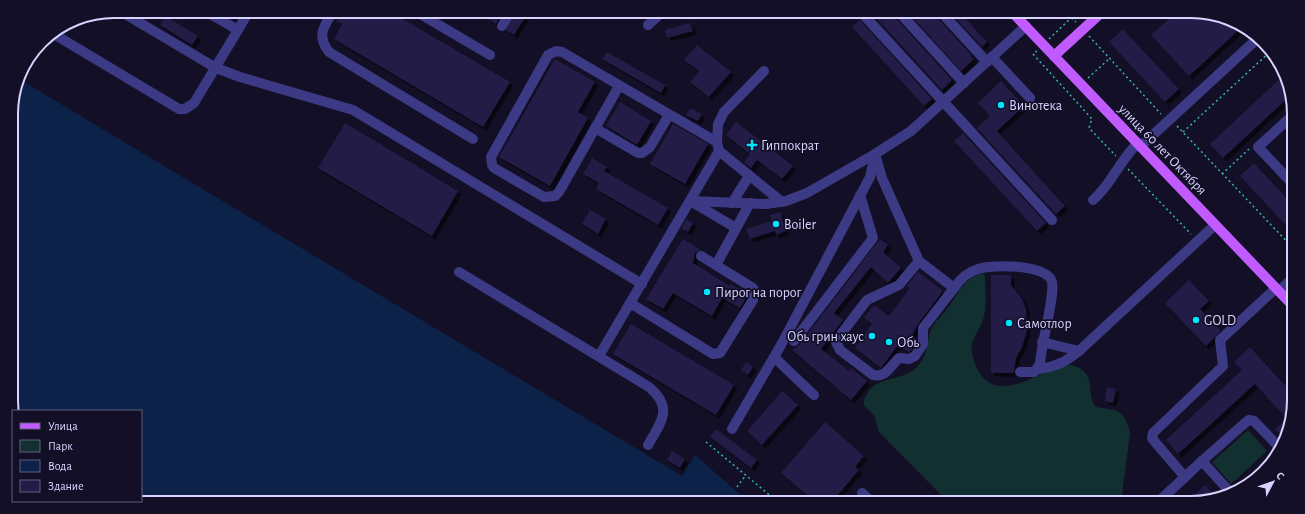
<svg xmlns="http://www.w3.org/2000/svg" width="1305" height="514" viewBox="0 0 1305 514" font-family="'Alegreya Sans',sans-serif">
	<defs>
		<filter id="shadow"><feDropShadow dx="3.5" dy="3.5" stdDeviation="0" flood-color="#0009"/></filter>
	</defs>
	<rect width="100%" height="100%" fill="#130f26"/>
	<g fill="#12302f">
		<path d="M982,273l3,3c0,12 2,27 -1,40 -2,9 -9,18 -12,28 -2,12 6,31 16,38 27,17 66,-24 87,-16 23,9 10,29 21,41 21,3 29,2 34,26l-9,70h-93l-5,-4 -10,4h-57l-13,-6 -64,-65 -5,-17 -10,-10v-6c3,-5 6,-11 11,-14 17,-10 35,-5 47,-25 6,-9 5,-22 10,-32 4,-8 10,-12 15,-19 12,-15 14,-29 35,-36z"/>
		<polygon points="1248,430 1267,451 1231,484 1212,462"/>
	</g>
	<polygon fill="#0c2248" points="19,79 682,476 695,455 750,503 114,503 102,501 141,501 141,411 13,411 13,420 11,107"/>
	<g fill="#241b47" filter="url(#shadow)">
		<polygon points="342,11 389,11 510,82 483,127 334,39 342,24 336,21"/>
		<polygon points="492,11 503,11 496,24 487,19"/>
		<polygon points="517,11 529,11 514,35 506,30"/>
		<polygon points="870,11 892,11 893,15 952,80 942,90"/>
		<polygon points="907,11 934,11 935,15 972,56 971,57 974,59 961,71"/>
		<polygon points="949,11 959,11 987,42 982,47"/>
		<polygon points="1178,11 1191,11 1225,17 1241,28 1189,76 1151,35"/>
		<polygon points="165,16 198,36 192,45 160,25"/>
		<polygon points="860,20 932,99 924,106 852,27"/>
		<polygon points="690,23 693,31 667,38 665,30"/>
		<polygon points="1123,29 1179,89 1165,102 1109,42"/>
		<polygon points="697,45 731,72 709,97 690,82 699,71 684,60"/>
		<polygon points="607,52 665,85 661,93 602,59"/>
		<polygon points="555,59 595,82 578,112 588,118 550,186 499,157"/>
		<polygon points="1283,76 1291,95 1223,158 1210,144"/>
		<polygon points="1001,81 1024,106 997,131 1065,206 1056,214 977,128 990,116 978,103"/>
		<polygon points="620,102 651,121 637,145 606,126"/>
		<polygon points="690,108 702,114 698,121 686,115"/>
		<polygon points="736,122 793,166 782,179 757,160 751,168 744,162 750,154 726,135"/>
		<polygon points="345,123 458,191 432,236 318,168"/>
		<polygon points="673,124 708,144 685,184 650,164"/>
		<polygon points="963,133 1046,223 1037,231 954,141"/>
		<polygon points="592,158 607,167 604,171 668,208 658,225 596,189 599,183 583,174"/>
		<polygon points="1254,163 1293,205 1293,233 1240,176"/>
		<polygon points="590,210 606,219 598,234 582,224"/>
		<polygon points="780,212 786,231 776,235 775,231 750,239 746,229 772,221 770,215"/>
		<polygon points="687,219 693,223 688,232 681,228"/>
		<polygon points="683,239 701,250 695,253 693,263 730,286 731,284 748,294 740,308 722,298 712,316 673,293 663,309 646,299"/>
		<polygon points="880,239 888,245 883,252 901,268 888,283 871,267 834,313 843,320 821,349 849,371 851,368 867,381 851,400 792,350 799,345"/>
		<polygon points="918,272 943,291 918,324 912,335 916,339 916,342 911,351 908,352 898,345 881,368 855,348 872,324 864,318 874,305 889,316 910,288 907,286"/>
		<polygon points="991,275 1011,275 1011,285 1022,299 1026,309 1027,331 1022,347 1016,358 1014,373 991,373"/>
		<polygon points="1189,280 1209,301 1200,309 1221,331 1206,346 1165,303"/>
		<polygon points="631,324 734,385 716,415 613,354"/>
		<polygon points="1250,347 1294,395 1288,434 1284,439 1275,429 1287,419 1255,384 1178,454 1166,440 1242,370 1234,362"/>
		<polygon points="746,362 753,367 748,375 741,370"/>
		<polygon points="1107,387 1116,389 1113,403 1105,401"/>
		<polygon points="782,391 798,405 762,445 747,431"/>
		<polygon points="825,422 864,456 855,467 859,470 831,503 816,503 781,473"/>
		<polygon points="716,429 757,460 751,468 710,437"/>
		<polygon points="672,451 685,459 680,468 667,460"/>
		<polygon points="1205,485 1215,496 1198,503 1186,503"/>
	</g>
	<g fill="none" stroke-linecap="round" stroke-linejoin="round">
		<g stroke="#2fb8b0" stroke-width="1.5" stroke-dasharray="2 3" stroke-linecap="butt">
			<polyline points="1064,11 1076,22"/>
			<polyline points="1089,36 1161,114"/>
			<polyline points="1049,39 1071,18"/>
			<polyline points="1037,51 1033,54 1092,119 1089,128 1116,156"/>
			<polyline points="1088,78 1109,59"/>
			<polyline points="1177,126 1294,249"/>
			<polyline points="1183,132 1272,50"/>
			<polyline points="1128,169 1191,234"/>
			<polyline points="1222,174 1249,149"/>
			<polyline points="706,442 779,503"/>
			<polyline points="737,487 746,475"/>
		</g>
		<g stroke="#3d3a85" stroke-width="10">
			<polyline points="120,11 216,68 240,77 353,110 642,284"/>
			<polyline points="205,11 238,30 249,11"/>
			<path d="M333,11c-9,16 -17,24 -4,41l144,87"/>
			<polyline points="415,11 490,55"/>
			<polyline points="860,11 1052,220"/>
			<polyline points="898,11 964,83"/>
			<polyline points="940,11 987,62"/>
			<polyline points="648,25 663,11"/>
			<polyline points="502,26 511,11"/>
			<polyline points="52,33 179,109 185,109 194,103 238,30"/>
			<polyline points="992,57 1030,98"/>
			<polyline points="619,86 559,192 555,196 544,197 494,168 492,165 491,157 548,55 556,51 562,52 717,142 719,151 782,202"/>
			<polyline points="1293,115 1258,147 1293,184"/>
			<polyline points="595,128 638,153 642,153 650,147 669,115"/>
			<polyline points="717,142 718,124 724,112 764,71"/>
			<polyline points="1141,146 1257,39"/>
			<path d="M875,154l7,24 37,83 35,27c6,-9 14,-16 24,-19 13,-5 70,-5 74,13 3,15 -11,62 -12,82l-6,8h-14"/>
			<path d="M1093,200c19,-16 26,-39 45,-57"/>
			<polyline points="691,201 766,204 786,201 807,193 875,154 911,131 1026,26"/>
			<polyline points="692,202 736,228"/>
			<polyline points="732,203 749,176"/>
			<path d="M919,261l-20,24 -32,15 -29,38 -2,4 4,8 33,25c13,3 17,-9 26,-17l10,1 6,-3 8,-12v-16l31,-40"/>
			<polyline points="716,265 750,203"/>
			<path d="M459,272l190,115c25,21 12,35 -1,58"/>
			<polyline points="1279,291 1294,277"/>
			<polyline points="630,303 713,354 720,353 753,300 755,292 753,288 701,256"/>
			<polyline points="794,341 873,238 860,195"/>
			<polyline points="1042,342 1079,351 1215,225"/>
			<polyline points="599,356 719,151"/>
			<polyline points="774,357 814,395"/>
			<path d="M1038,369c17,-2 28,-7 41,-18"/>
			<polyline points="732,429 781,345 870,177 875,156"/>
			<polyline points="1202,461 1185,477 1155,442 1152,438 1153,433 1223,366 1220,340 1276,288"/>
			<polyline points="1229,491 1202,461 1245,423 1249,420 1254,421 1279,447"/>
			<polyline points="862,493 873,503"/>
			<polyline points="1157,503 1185,477"/>
		</g>
		<g stroke="#c25bff" stroke-width="10">
			<polyline points="1011,11 1294,307"/>
			<polyline points="1054,56 1103,11"/>
		</g>
	</g>
	<g fill="#00e5ff" stroke="#130f26" stroke-width="1.5">
		<circle cx="1001" cy="105" r="4"/>
		<path d="M750 139h4v4h4v4h-4v4h-4v-4h-4v-4h4z"/>
		<circle cx="776" cy="224" r="4"/>
		<circle cx="707" cy="292" r="4"/>
		<circle cx="1196" cy="320" r="4"/>
		<circle cx="1009" cy="323" r="4"/>
		<circle cx="872" cy="336" r="4"/>
		<circle cx="889" cy="342" r="4"/>
	</g>
	<g text-anchor="middle" stroke-width="3.5" stroke-linejoin="round" paint-order="stroke">
		<g font-size="14" fill="#d9d4ff" stroke="#130f26" text-anchor="start">
			<text x="1009" y="110">Винотека</text>
			<text x="761" y="150">Гиппократ</text>
			<text x="784" y="229">Boiler</text>
			<text x="715" y="297">Пирог на порог</text>
			<text x="1204" y="325">GOLD</text>
			<text x="1017" y="328">Самотлор</text>
			<text x="864" y="341" text-anchor="end">Обь грин хаус</text>
			<text x="897" y="347">Обь</text>
		</g>
		<g font-size="14" fill="#d9d4ff" stroke="#130f26">
			<text transform="translate(1163 149) rotate(46)" y="5">улица 60 лет Октября</text>
		</g>
	</g>
	<path d="M0 0H1305V514H0ZM114 18H1191A96 96 0 0 1 1287 114V400A96 96 0 0 1 1191 496H114A96 96 0 0 1 18 400V114A96 96 0 0 1 114 18Z" fill="#130f26" fill-rule="evenodd"/>
	<path fill="none" stroke="#d9d4ff" stroke-width="2" d="M114 18H1191A96 96 0 0 1 1287 114V400A96 96 0 0 1 1191 496H114A96 96 0 0 1 18 400V114A96 96 0 0 1 114 18Z"/>
	<rect x="12" y="410" width="130" height="92" fill="#130f26" stroke="#625e7d"/>
	<rect x="20" y="423" width="20" height="6" fill="#c25bff" stroke="#625e7d"/>
	<text x="48" y="430" font-size="12" fill="#d9d4ff">Улица</text>
	<rect x="20" y="440" width="20" height="12" fill="#12302f" stroke="#625e7d"/>
	<text x="48" y="450" font-size="12" fill="#d9d4ff">Парк</text>
	<rect x="20" y="460" width="20" height="12" fill="#0c2248" stroke="#625e7d"/>
	<text x="48" y="470" font-size="12" fill="#d9d4ff">Вода</text>
	<rect x="20" y="480" width="20" height="12" fill="#241b47" stroke="#625e7d"/>
	<text x="48" y="490" font-size="12" fill="#d9d4ff">Здание</text>
	<g transform="translate(1273 482) rotate(49)" stroke="#130f26" stroke-width="3" paint-order="stroke">
	<path d="M0-3L7 15L0 10L-7 15Z" fill="#d9d4ff"/>
	<text y="-6" font-size="11" font-weight="bold" text-anchor="middle" fill="#d9d4ff">С</text>
	</g>
</svg>
